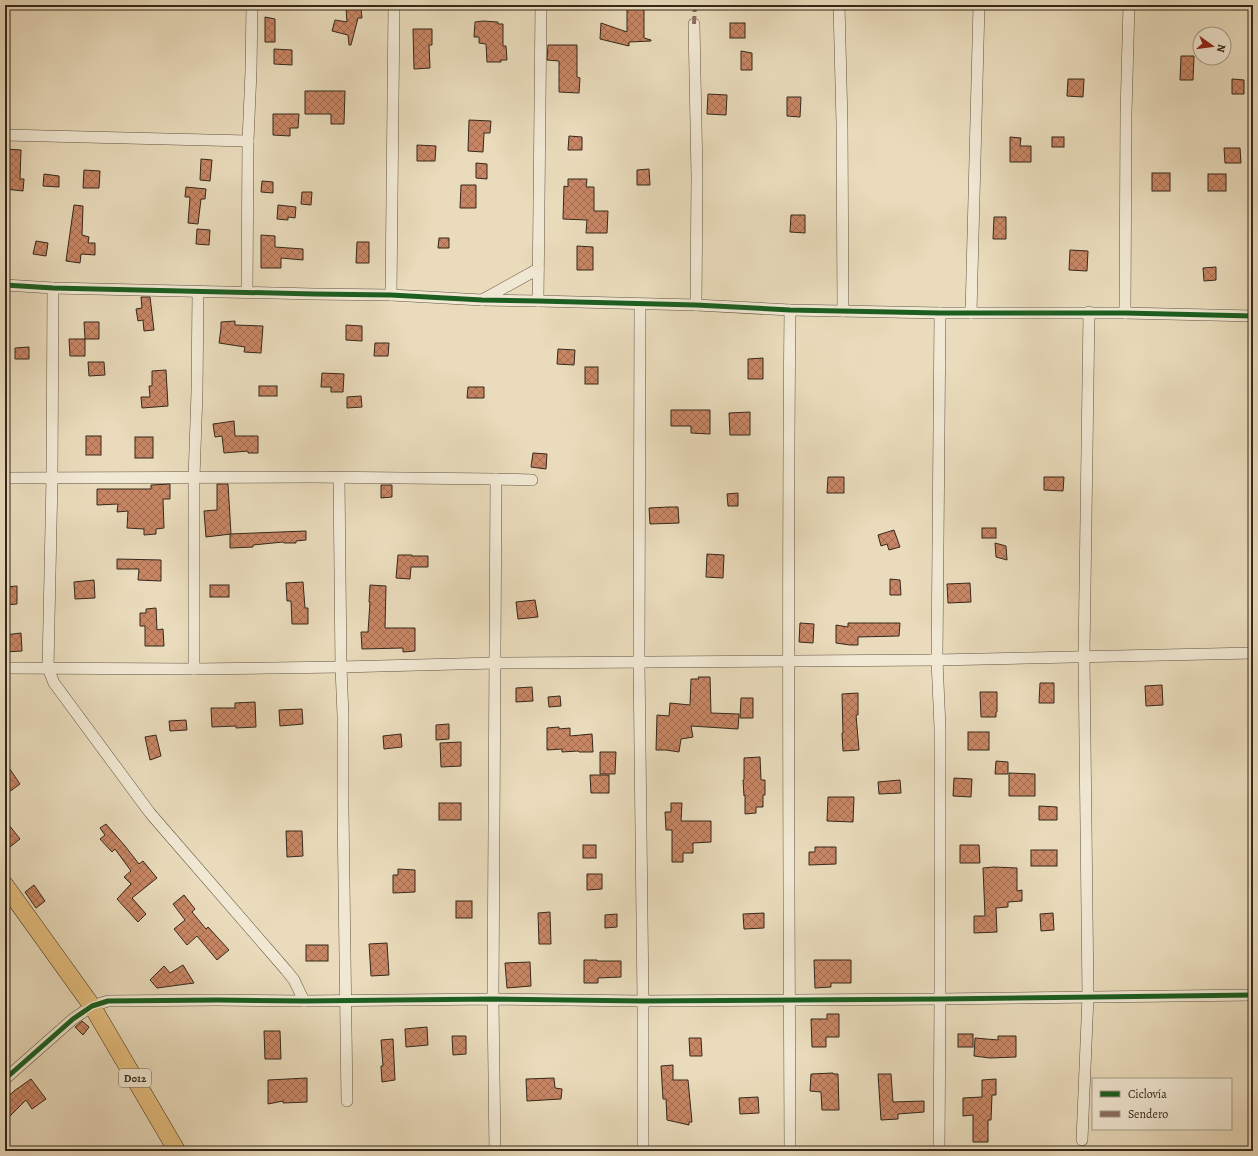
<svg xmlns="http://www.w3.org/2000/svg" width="1258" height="1156" viewBox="0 0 1258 1156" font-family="Alegreya,serif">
	<defs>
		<pattern id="building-cross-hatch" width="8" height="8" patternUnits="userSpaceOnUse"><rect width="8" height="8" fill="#c88665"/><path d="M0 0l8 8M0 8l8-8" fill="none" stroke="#a36e52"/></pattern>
	</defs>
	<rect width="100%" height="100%" fill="#e9dbbb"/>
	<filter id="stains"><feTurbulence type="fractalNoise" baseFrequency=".005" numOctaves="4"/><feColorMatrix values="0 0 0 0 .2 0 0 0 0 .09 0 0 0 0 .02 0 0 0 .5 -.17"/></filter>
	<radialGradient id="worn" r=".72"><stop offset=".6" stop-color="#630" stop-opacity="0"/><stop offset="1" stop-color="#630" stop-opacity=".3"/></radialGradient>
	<g fill="url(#building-cross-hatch)" stroke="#34281b">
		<polygon points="361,8 362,18 358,18 351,45 349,45 348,35 332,31 335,20 347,22 346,9"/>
		<polygon points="627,8 644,8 644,38 651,40 651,41 629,42 629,46 600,39 601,23 627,32"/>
		<polygon points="265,17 275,19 275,42 265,42"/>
		<polygon points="483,21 498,22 498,24 503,24 503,46 506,46 507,60 501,60 501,62 487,62 486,44 479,43 479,37 474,37 475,22"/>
		<rect x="730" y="23" width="15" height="15"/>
		<polygon points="413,29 432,29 432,45 429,45 430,68 414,69"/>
		<polygon points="548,45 577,45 577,77 580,78 579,93 559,92 559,61 547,60"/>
		<polygon points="274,49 292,50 292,65 274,64"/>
		<polygon points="741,51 752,53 752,70 741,70"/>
		<polygon points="1181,56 1194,56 1193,80 1180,80"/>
		<polygon points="1068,79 1084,79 1083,97 1067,96"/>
		<polygon points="1232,79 1244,80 1244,94 1232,94"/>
		<polygon points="305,91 345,91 344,124 331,124 331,114 305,114"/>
		<polygon points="708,94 727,95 726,115 707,114"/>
		<polygon points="787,97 801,97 800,117 787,116"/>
		<polygon points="273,114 299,114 298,128 290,128 290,136 273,135"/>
		<polygon points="469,120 491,121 490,133 484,133 483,152 468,151"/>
		<polygon points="569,136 582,137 582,150 568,150"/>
		<polygon points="1010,137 1021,138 1020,146 1031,146 1031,162 1010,162"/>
		<rect x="1052" y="137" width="12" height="10"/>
		<polygon points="417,145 436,146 435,161 417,161"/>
		<polygon points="1224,148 1240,148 1241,163 1225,163"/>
		<polygon points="5,149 21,150 20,179 24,179 23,191 5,189"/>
		<polygon points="201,159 212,160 210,181 200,180"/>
		<polygon points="476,163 487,164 487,179 476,178"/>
		<polygon points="649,169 650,185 637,185 637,170"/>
		<polygon points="84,170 100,171 99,188 83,188"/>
		<rect x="1152" y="173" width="18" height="18"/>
		<polygon points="44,174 59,176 59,187 43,186"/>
		<rect x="1208" y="174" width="18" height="17"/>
		<polygon points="568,179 587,179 586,187 594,187 594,211 608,211 607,233 586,233 587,220 563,219 564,186 568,187"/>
		<polygon points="262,181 273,182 273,193 261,192"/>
		<polygon points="461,185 476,185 476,208 460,208"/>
		<polygon points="186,187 206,189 205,199 201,199 198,224 188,223 190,197 185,197"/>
		<polygon points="302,192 312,192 311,205 301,204"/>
		<polygon points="74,205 83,206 82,235 89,237 88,243 95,243 95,255 81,254 80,263 66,261"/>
		<polygon points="278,205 296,207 295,218 288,217 288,220 277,219"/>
		<polygon points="791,215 805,215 805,233 790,232"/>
		<polygon points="994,217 1006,217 1006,239 993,239"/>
		<polygon points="197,229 210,230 209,245 196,244"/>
		<polygon points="261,235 275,236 275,247 303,249 303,260 281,258 281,268 261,268"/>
		<polygon points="439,238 449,238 449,248 438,248"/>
		<polygon points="36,241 48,243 46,256 33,254"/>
		<polygon points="357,242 369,242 369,263 356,263"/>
		<polygon points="577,246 593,247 593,270 577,270"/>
		<polygon points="1070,250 1088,251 1087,271 1069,270"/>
		<polygon points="1216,267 1216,280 1204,281 1203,268"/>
		<polygon points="141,297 150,297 154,330 144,331 143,320 138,321 136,309 142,308"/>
		<polygon points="235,321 235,325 263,326 261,353 244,352 245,347 219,343 221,328 221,322"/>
		<polygon points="84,322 99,322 99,339 85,339 85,356 70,356 69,339 85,339"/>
		<polygon points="346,325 362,326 362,341 346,340"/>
		<polygon points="375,343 389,343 388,356 374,356"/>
		<polygon points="29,347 29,359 15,359 15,348"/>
		<polygon points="558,349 575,350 574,365 557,364"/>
		<polygon points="763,358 763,379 748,379 748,359"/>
		<polygon points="88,362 104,362 105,375 89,376"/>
		<rect x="585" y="367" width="13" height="17"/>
		<polygon points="166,370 168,406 142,408 141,397 150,397 149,386 152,386 152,371"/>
		<polygon points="322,373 344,374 343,392 331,392 331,387 321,387"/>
		<rect x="259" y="386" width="18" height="10"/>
		<polygon points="468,387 484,387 484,398 467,398"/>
		<polygon points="361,396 362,407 347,408 347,397"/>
		<polygon points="671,410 710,410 710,434 691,433 691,426 671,426"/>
		<polygon points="750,412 750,435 730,435 729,413"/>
		<polygon points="234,421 235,436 258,436 258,453 248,453 248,451 224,453 222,436 215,437 213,424"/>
		<rect x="86" y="436" width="15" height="19"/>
		<rect x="135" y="437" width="18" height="21"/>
		<polygon points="533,453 547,454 546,469 531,467"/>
		<polygon points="828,477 844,477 844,493 827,493"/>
		<polygon points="1044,477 1064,477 1063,491 1044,490"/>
		<polygon points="170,484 170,499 163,499 164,528 156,529 156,534 144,535 144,529 127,528 128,511 117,512 118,504 97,505 97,489 151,489 151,485"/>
		<polygon points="217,484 228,484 231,534 206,537 204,511 217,510"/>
		<polygon points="381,485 392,485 392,497 381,498"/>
		<polygon points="738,493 738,506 728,506 727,494"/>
		<polygon points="669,507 678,507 679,523 650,524 649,508"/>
		<rect x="982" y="528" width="14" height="10"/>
		<polygon points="894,530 900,547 889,550 887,544 881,546 878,535"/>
		<polygon points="306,531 306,540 296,541 296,543 284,543 283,542 253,545 253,547 230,548 230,534"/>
		<polygon points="995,543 1006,546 1007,560 996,557"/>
		<polygon points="707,554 724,555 723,578 706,577"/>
		<polygon points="398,555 412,555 412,556 428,556 428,567 411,567 410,579 396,578"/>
		<polygon points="117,559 161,560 161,581 138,580 139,569 117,569"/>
		<polygon points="890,579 900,580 901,595 890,595"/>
		<polygon points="94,580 95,598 75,599 74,582"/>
		<polygon points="303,582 305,608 308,608 308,624 292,624 291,601 287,601 286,583"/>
		<polygon points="970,583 971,602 948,603 947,584"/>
		<rect x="210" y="585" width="19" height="12"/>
		<polygon points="370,585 386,586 385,628 415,628 415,651 403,652 403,648 362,649 361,632 368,632 370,602 369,602"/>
		<polygon points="17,586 17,604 5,605 5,587"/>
		<polygon points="535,600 538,617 518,619 516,602"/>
		<polygon points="156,608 157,630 163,629 164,646 145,646 145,626 140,626 140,613 146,613 146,609"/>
		<polygon points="800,623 814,624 813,643 799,642"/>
		<polygon points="848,623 900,623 899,636 858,637 858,645 850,645 836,643 836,625 848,627"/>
		<polygon points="21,633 22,651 5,652 5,635"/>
		<polygon points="698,677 710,677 711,713 739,714 738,729 691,726 693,737 681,739 679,752 666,750 656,750 657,715 669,716 670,703 690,705 691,679 699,679"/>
		<polygon points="1040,683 1054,683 1054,703 1039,703"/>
		<polygon points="1162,685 1163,705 1146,706 1145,686"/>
		<polygon points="532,687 533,701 516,702 516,688"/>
		<polygon points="980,692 997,692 997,712 996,712 996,717 981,717"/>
		<polygon points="858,693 858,715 856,715 859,750 843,751 842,733 843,733 842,694"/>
		<polygon points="560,696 561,706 549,707 548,697"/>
		<polygon points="741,698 753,698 753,718 740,718"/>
		<polygon points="255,702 256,727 236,728 236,726 212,727 211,708 235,708 235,703"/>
		<polygon points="302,709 303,724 280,726 279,710"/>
		<polygon points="186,720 187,730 170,731 169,721"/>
		<polygon points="449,724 449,739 436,740 436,725"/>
		<polygon points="559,727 559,729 570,728 570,736 592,734 593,752 579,752 578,751 562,752 562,749 547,750 547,728"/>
		<rect x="968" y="732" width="21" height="18"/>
		<polygon points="401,734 402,747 384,749 383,736"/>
		<polygon points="156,735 161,756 150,760 145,737"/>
		<polygon points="461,742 461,766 441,767 440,743"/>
		<polygon points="600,752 616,752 615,774 600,774"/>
		<polygon points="760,757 761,780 765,780 765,795 763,795 763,807 756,807 756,813 745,814 745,795 744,796 743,780 744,780 744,758"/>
		<polygon points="996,761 1008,762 1008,774 995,774"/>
		<polygon points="5,762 20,784 5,795"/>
		<polygon points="1009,773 1035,774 1035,796 1009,796"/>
		<polygon points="590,775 609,775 609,793 591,793"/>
		<polygon points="954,778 972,779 971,797 953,796"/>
		<polygon points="900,780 901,793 879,794 878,782"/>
		<polygon points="828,797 854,797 853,822 827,821"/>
		<rect x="439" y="803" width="22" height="17"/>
		<polygon points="671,803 682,803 681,821 711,821 711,842 693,843 693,853 683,853 683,862 672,862 672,830 666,830 665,812 671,812"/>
		<polygon points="1039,806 1057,807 1057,820 1039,820"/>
		<polygon points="5,820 20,839 5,851"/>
		<polygon points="106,824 125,846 139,864 143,861 157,878 132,898 146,914 138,922 117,899 131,884 124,877 131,871 115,849 112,852 100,839 105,835 100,828"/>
		<polygon points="286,831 302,831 303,856 287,857"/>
		<rect x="583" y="845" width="13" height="13"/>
		<polygon points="960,845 979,845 980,863 960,863"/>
		<polygon points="815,847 836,847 836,864 809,865 809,852 815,852"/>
		<rect x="1031" y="850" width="26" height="16"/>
		<polygon points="994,867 1017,868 1017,891 1022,890 1022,901 1008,902 1008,907 996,908 997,932 974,933 974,916 985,916 983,868"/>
		<polygon points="398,869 415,870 415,892 393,893 393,875 398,875"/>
		<polygon points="587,874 602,874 602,889 587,890"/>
		<polygon points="34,885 45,901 36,908 25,892"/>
		<polygon points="184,895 195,909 192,912 206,929 208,927 229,950 217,960 197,936 187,945 174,929 185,920 173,904"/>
		<rect x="456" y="901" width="16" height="17"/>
		<polygon points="550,912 551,944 539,944 538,913"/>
		<polygon points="764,913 764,928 744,929 743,914"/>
		<polygon points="1053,913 1054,930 1041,931 1040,914"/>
		<polygon points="617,914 617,927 605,928 605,915"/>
		<polygon points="387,943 389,975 371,976 369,944"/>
		<rect x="306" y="945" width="22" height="16"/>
		<polygon points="584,960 597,960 597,961 621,961 621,977 598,978 598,983 584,983"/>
		<polygon points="814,960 851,960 851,983 831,983 831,987 815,988"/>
		<polygon points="530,962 531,986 507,988 505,963"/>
		<polygon points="183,965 194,983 157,988 150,980 164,966 170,973"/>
		<polygon points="827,1014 839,1014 839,1037 826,1037 826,1047 812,1047 811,1019 827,1019"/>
		<polygon points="82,1021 89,1027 83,1035 75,1027"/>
		<polygon points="427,1027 428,1045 406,1047 405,1029"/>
		<polygon points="264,1031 280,1031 281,1059 265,1059"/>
		<rect x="958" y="1034" width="15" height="13"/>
		<polygon points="452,1036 466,1036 466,1054 453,1055"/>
		<polygon points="998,1036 1016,1036 1016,1057 990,1058 974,1056 975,1038 998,1040"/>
		<polygon points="689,1038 701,1038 702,1056 690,1056"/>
		<polygon points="393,1039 395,1080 382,1082 381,1066 383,1066 381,1040"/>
		<polygon points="673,1065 673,1080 688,1080 692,1122 689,1122 689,1125 667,1120 666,1099 663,1099 661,1066"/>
		<polygon points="833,1073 833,1074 838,1074 839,1110 822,1110 821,1092 810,1091 811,1074"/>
		<polygon points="878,1074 891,1074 893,1102 924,1101 924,1112 898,1114 898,1119 881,1120"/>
		<polygon points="307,1078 307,1102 283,1103 283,1101 268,1104 268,1080"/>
		<polygon points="554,1078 555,1088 562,1089 561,1099 527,1101 526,1079"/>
		<polygon points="31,1079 46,1099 32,1109 26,1100 5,1121 5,1100 14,1091"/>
		<polygon points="996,1079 996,1095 992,1095 991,1120 988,1120 988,1142 973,1142 973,1115 963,1116 963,1098 982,1097 982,1080"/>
		<polygon points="758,1097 759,1113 740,1114 739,1098"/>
	</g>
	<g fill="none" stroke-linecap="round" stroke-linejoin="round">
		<defs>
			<g id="minor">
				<polyline points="839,5 842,123 843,311"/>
				<polyline points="694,24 697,176 696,305"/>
				<polyline points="5,135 248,141"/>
				<polyline points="5,285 53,288 314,294 391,295 482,300 538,301 696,305 790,310 940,313 1125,313 1253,316"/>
				<polyline points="53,288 52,478 48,668 54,683 150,813 286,970 294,980 304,1001"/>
				<polyline points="247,292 248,141 251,71 252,5"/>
				<polyline points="391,295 394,5"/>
				<polyline points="482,300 538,269"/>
				<polyline points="538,301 541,5"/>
				<polyline points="640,304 639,662 643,1001 643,1151"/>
				<polyline points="971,313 979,5"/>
				<polyline points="1125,313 1126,113 1129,5"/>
				<polyline points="5,478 312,477 496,479"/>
				<polyline points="339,478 341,667 343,716 343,810 347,1101"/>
				<polyline points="5,668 194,669 341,667 495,663 937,660 1253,653"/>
				<polyline points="194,669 194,478 197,392 198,291"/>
				<polyline points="5,1079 73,1019 92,1006 108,1001 217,1000 304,1001 493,999 643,1001 940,999 1253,995"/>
				<polyline points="1082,1140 1088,996 1084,656 1089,312"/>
				<polyline points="495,1151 493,999 496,479 532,480"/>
				<path d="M790,1151c-1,-280 -3,-560 0,-841"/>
				<polyline points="939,1151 940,999 940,728 937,660 940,313"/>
			</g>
			<polyline id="primary" points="5,885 92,1006 177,1151"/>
		</defs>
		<use href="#minor" stroke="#615543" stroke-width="12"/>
		<use href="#primary" stroke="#34281b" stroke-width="18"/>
		<use href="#minor" stroke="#f1e8d3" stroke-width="11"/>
		<use href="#primary" stroke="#e4be7e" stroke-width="17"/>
		<polyline stroke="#8d6e63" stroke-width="4" stroke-dasharray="8 4" stroke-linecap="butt" points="694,24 695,5"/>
		<defs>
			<g id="cycleway">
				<polyline points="5,285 53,288 314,294 391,295 482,300 538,301 696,305 790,310 940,313 1125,313 1253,316"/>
				<polyline points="5,1079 73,1019 92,1006 108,1001 217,1000 304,1001 493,999 643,1001 940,999 1253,995"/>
			</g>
		</defs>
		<use href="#cycleway" stroke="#f1e8d3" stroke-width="8"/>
		<use href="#cycleway" stroke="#1b5e20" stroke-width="5"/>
	</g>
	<g text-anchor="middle" stroke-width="3" stroke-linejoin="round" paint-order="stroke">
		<rect fill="#f1e8d3" stroke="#6d6252" stroke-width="1" x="119" y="1069" width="32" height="18" rx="3"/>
		<g font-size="11" font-weight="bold" fill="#34281b">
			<text x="135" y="1082">D012</text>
		</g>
	</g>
	<rect width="1258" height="1156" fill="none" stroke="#e9dbbb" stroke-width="20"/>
	<rect x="6" y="6" width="1246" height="1144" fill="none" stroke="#34281b" stroke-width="2"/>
	<rect x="10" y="10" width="1238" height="1136" fill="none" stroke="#34281b"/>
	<rect x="1092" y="1078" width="140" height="52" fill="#f1e8d3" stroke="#a59b89"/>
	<rect x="1100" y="1091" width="20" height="6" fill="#1b5e20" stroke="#a59b89"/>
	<text x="1128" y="1098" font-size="12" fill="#34281b">Ciclovía</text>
	<rect x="1100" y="1111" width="20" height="6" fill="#8d6e63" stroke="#a59b89"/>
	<text x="1128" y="1118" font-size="12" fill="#34281b">Sendero</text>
	<g transform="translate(1212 46) rotate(104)"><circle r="19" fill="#f1e8d3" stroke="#a59b89"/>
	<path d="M0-3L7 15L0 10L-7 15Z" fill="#8f2418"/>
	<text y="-6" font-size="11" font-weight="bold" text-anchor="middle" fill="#34281b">N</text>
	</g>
	<rect width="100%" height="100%" filter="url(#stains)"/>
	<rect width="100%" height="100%" fill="url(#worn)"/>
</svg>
